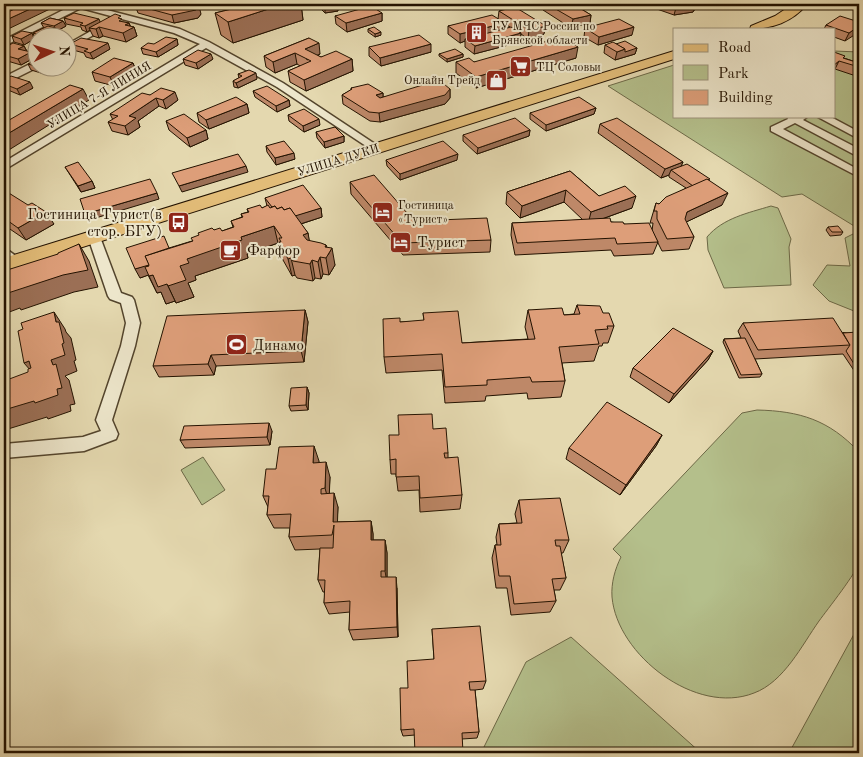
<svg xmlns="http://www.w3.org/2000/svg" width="863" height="757" viewBox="0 0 863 757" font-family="'Old Standard TT',serif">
	<rect width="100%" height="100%" fill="#e4d8af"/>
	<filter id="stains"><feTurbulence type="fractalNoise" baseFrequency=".004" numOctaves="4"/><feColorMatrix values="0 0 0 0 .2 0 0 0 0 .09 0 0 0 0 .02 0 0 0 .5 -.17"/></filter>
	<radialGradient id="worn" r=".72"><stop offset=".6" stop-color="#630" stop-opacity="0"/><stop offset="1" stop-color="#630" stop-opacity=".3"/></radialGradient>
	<g fill="#b4bf8b" stroke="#6c6846">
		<polygon points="834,51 859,52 859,229 802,194 782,197 608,86 674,65 674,116 834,116"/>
		<path d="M771,206l7,2 13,31 -2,8 2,38 -67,3 -16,-38 -1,-13c16,-19 41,-24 64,-31z"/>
		<polygon points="853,234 859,238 859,313 829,301 813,285 827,265 850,266 845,238"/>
		<path d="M757,410c43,1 72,10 102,42 0,25 0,50 0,76 0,11 2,23 0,34 -1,9 -32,48 -40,59 -17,24 -35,61 -65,72 -58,23 -137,-38 -142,-96 -1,-14 3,-28 9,-40l-8,-8 129,-136z"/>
		<polygon points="203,457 225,490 202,505 181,470"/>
		<polygon points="859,625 859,753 789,753"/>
		<polygon points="571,637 701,753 481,753 526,662"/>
	</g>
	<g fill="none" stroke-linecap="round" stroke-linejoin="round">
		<defs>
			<g id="street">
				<polygon points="72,4 84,4 180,29 209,42 283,83 381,148 380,150 372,150 277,87 206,48 4,170 4,162 200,44 174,33 81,8 4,46 4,40 73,5"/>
				<polygon points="105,23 112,25 68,49 68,44"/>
				<polygon points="38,60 38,67 4,84 4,77"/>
				<polygon points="787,116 808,116 803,120 859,149 859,156 855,155 795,123 783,129 859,170 859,177 771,131 771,127 788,119"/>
				<polygon points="816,116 829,116 859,132 859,139"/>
				<polygon points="94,233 100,237 121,293 132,297 134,300 140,323 135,346 112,420 118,434 116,439 84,451 4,458 4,444 83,437 101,431 96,420 121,346 126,323 121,303 110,299 108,296 88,237"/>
				<path d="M4,249c6,2 13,7 16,13l-1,3h-10l-5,-5z"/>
			</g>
			<g id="primary">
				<path d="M793,4h14c-14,18 -36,25 -57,25l1,-3 24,-10z"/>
				<polygon points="674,51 674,59 4,272 4,258"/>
			</g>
		</defs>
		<use href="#street" stroke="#53442c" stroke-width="3"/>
		<use href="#primary" stroke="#231200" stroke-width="2"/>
		<use href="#street" fill="#ede6cb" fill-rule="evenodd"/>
		<use href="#primary" fill="#e2bc78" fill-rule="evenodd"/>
	</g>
	<g fill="#be8868" stroke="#231200" fill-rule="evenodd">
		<polygon points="119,4 133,4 128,6"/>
		<polygon points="208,4 230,4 225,6 218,7"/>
		<polygon points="253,4 301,4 303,20 233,43 221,35 215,13"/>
		<polygon points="316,4 336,4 338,11 325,13"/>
		<polygon points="544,4 573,4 591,15 590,23 571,28 543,10"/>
		<polygon points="650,4 705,4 703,7 694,10 693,12 674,15 654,8 655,6"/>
		<polygon points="135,5 201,14 198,18 174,23 138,13"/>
		<path d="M499,11l45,23 -16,5 -7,-5 -1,8 -46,12 -9,-7v-6l-5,2 -12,-9v-8l50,-7zM505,24l5,3 -6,1z"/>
		<polygon points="382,13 382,21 347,32 336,24 335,16"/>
		<polygon points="50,18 63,21 66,26 57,31 68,35 70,40 68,42 68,38 38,38 38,39 35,39 33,33 44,28 41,23"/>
		<polygon points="64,18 100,22 123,22 129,23 131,27 134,27 137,36 126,42 103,36 99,38 93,36 90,30 87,32 82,30 81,27 66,24"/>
		<polygon points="859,22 845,41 834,37 834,29 824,29 826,25"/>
		<polygon points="585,28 632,35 598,45 584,37"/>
		<polygon points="368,29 381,35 375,37 368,32"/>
		<polygon points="12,36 34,39 24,45 14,42"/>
		<polygon points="309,38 320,54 318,56 321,57 352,59 353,71 306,91 290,82 288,71 300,66 297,64 275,73 266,67 264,56"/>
		<polygon points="177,39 178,45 158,57 143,54 141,48"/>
		<polygon points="70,44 110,49 93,59 86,57 84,53 73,50"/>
		<polygon points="616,44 637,48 635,54 615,60 604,53 605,45"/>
		<polygon points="24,46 27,51 34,58 21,65 4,60 4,48"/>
		<polygon points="369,47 431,52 381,66 369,56"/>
		<polygon points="834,52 844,58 859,63 859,77 835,69 834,70"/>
		<polygon points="439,54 463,54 463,57 447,62 439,56"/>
		<polygon points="576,58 476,88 456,73 456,62 474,62"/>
		<polygon points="183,59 213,59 198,69 185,65"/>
		<polygon points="133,63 136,71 114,86 95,81 92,72"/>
		<polygon points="28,64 53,68 41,73 31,70"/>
		<polygon points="238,74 257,79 238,88 234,87 233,81 239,78"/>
		<polygon points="4,80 33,88 20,95 8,90 4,92"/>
		<polygon points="351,88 383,93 383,97 450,89 450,98 445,104 380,122 370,121 343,104 342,95 351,90"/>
		<polygon points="253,91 289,100 290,106 277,112 255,97"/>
		<polygon points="150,95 178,100 166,109 159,106 138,121 140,127 128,135 112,131 108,122 113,120 110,114"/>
		<polygon points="247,104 249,113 209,129 199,122 197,113"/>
		<polygon points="596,108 594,114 546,131 530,119 530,113"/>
		<polygon points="288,115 320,125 304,132 289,121"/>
		<polygon points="166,121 206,130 208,139 190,147 169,130"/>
		<polygon points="600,124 683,162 681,166 709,180 722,205 686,222 694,237 689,249 662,251 653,233 658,242 653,254 614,256 611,250 515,255 511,235 512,223 583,220 564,202 520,218 506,204 507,192 570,171 599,196 632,208 602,219 611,222 624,224 652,231 653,223 650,223 656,203 659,204 686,188 669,177 669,175 661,178 598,133"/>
		<polygon points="530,130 529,136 477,154 463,141 463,135"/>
		<polygon points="316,132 344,136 344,142 325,148 317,138"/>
		<polygon points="266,146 295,159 276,165 267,152"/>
		<polygon points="386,160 457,160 400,180 387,166"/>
		<polygon points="65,167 92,181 95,188 81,192"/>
		<polygon points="350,182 414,221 491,240 490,252 403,255 351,194"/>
		<polygon points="4,186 8,193 54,224 26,240 4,225"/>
		<polygon points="265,198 321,208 322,217 301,224 308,233 309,241 326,245 335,265 329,275 323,274 321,279 315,278 313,281 297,278 295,275 292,276 283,260 278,243 247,254 248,258 195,276 196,280 188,283 194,297 176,303 175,301 166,304 161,292 157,293 148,275 140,278 169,248 192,241 214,230 222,231 233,227 231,221 242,217 241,214 248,212 247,209 262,208 267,206"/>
		<polygon points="828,227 843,232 841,235 830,236 826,230"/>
		<polygon points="577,305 603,313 614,326 608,343 603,343 602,346 599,346 594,361 562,363 565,381 561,397 528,399 527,393 486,396 485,401 445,403 442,370 386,373 384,357 400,322 424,321 423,313 462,343 528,339 525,327 528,310 564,315 574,314"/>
		<polygon points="305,310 308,322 304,362 216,366 214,375 159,377 153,366"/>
		<polygon points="743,323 859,334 859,375 857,375 843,354 755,359 762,374 760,377 739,378 723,342 724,339 741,338 738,331"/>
		<polygon points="713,351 708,360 669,403 630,377 633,368"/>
		<polygon points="307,387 309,393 308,410 291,411 289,406"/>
		<polygon points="433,429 448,453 448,458 462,495 460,509 420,512 419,490 398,491 396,474 391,474 390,460 399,435"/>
		<polygon points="272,431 270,445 185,448 180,440"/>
		<polygon points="662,435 656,446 620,495 566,459 569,448"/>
		<polygon points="319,461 318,463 330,477 329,493 338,507 337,522 371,521 373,534 373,540 385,540 387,553 387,577 397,588 398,637 353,640 349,630 350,612 329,614 324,603 325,592 323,592 318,580 320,549 295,550 289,537 290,528 274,528 267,515 268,507 263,496 276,469"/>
		<polygon points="519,500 569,540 563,553 561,553 566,578 560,590 554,590 556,601 550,612 511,615 507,588 496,588 492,558 495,545 497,545 496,537 499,524 517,523 515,514"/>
		<polygon points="432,629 486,681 483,689 475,690 479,732 477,738 462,739 415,735 403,736 401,730 408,688 434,659"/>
	</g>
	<g fill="#9b6f55" stroke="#231200">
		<polygon points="41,4 50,4 52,8 4,31 4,21"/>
		<polygon points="217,4 230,4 225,6 218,7"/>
		<polygon points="284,4 301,4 303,20 233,43 228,22"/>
		<polygon points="677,4 705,4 703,7 694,10 693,12 674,15"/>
		<polygon points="727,4 734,4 726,6"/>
		<polygon points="337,5 338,11 325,13 325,8"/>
		<polygon points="199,6 201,14 198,18 174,23 172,15"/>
		<polygon points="382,13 382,21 347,32 346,23"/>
		<polygon points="591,15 590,23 571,28 573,19"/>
		<polygon points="99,19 101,24 89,28 90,30 87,32 85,26"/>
		<polygon points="63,21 66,26 57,31 54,26"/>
		<polygon points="129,23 131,29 134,27 137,36 126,42 123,33 125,25"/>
		<polygon points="505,23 504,31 465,39 465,41 460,43 460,34"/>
		<polygon points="546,26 544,34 528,39 529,30"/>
		<polygon points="859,26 859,32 845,41 849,33"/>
		<polygon points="99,27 103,36 99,38 96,29"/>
		<polygon points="634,27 632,35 598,45 599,37"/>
		<polygon points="381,32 381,35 375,37 375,34"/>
		<polygon points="32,33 34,39 24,45 21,39"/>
		<polygon points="521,33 520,42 474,54 475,46"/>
		<polygon points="68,35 70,40 68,42 68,38 62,38"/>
		<polygon points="177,39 178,45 158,57 156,52"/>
		<polygon points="108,43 110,49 93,59 90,53"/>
		<polygon points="319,43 320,54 307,60 305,49"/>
		<polygon points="431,44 431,52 381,66 380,58"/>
		<polygon points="24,46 27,52 18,49"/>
		<polygon points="578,47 576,58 476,88 476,77"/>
		<polygon points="637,48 635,54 615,60 617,52 625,49"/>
		<polygon points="31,52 34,58 21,65 18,59"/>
		<polygon points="295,53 297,64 275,73 273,62"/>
		<polygon points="211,54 213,59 198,69 196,63"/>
		<polygon points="463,54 463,57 447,62 447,59"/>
		<polygon points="352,59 353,71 306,91 304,80"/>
		<polygon points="839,61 835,69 834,70 834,65"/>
		<polygon points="133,63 136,71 114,86 110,77"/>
		<polygon points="39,68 53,68 41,73"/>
		<polygon points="256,73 257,79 238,88 236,83"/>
		<polygon points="30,82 33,88 20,95 17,89"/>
		<polygon points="4,84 8,90 4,92"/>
		<polygon points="83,89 89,100 4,153 4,136"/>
		<polygon points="450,89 450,98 445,104 380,122 379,113"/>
		<polygon points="175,92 178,100 166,109 163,100"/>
		<polygon points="383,93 383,101 376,95"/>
		<polygon points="156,98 159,106 138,121 140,127 128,135 125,126 129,116"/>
		<polygon points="289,100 290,106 277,112 276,106"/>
		<polygon points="247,104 249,113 209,129 206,120"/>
		<polygon points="596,108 594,114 546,131 546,125"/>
		<polygon points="319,119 320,125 304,132 303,126"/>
		<polygon points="206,130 208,139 190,147 187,138"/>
		<polygon points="530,130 529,136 477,154 478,148"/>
		<polygon points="344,136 344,142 325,148 324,142"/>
		<polygon points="294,153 295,159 276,165 275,158"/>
		<polygon points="458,154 457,160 400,180 400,174"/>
		<polygon points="683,162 679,171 671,170 669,175 661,178 665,169"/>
		<polygon points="246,166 248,172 182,192 179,186"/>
		<polygon points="92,181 95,188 81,192 78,186"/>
		<polygon points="566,190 564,202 520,218 522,206"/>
		<polygon points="157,193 159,199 89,220 85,214"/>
		<polygon points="728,193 722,205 682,224 687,212"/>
		<polygon points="636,196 632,208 588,224 591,212"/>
		<polygon points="321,208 322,217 288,228 286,218"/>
		<polygon points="46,212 54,224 26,240 18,228"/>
		<polygon points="274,226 278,243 247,254 248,258 195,276 196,280 188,283 194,297 176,303 168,286 180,266 187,259 241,237"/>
		<polygon points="308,233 311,250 303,235"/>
		<polygon points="79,244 89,261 98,287 74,292 21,310 20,308 4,314 4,292"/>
		<polygon points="326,245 328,255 332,248 335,265 329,275 326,258 325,247"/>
		<polygon points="173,256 177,265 140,278 135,269"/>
		<polygon points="320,257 323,274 321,279 318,262"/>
		<polygon points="291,258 295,275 292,276 288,259"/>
		<polygon points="312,260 315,278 313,281 310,264"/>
		<polygon points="153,275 167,284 175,301 166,304 161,292 157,293 149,276"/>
		<polygon points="305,310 308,322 304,362 301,351"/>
		<polygon points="54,312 65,329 66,332 71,338 76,360 74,361 77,371 65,376 69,380 75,404 70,405 71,411 48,419 47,417 8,429 4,425 4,410 53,365 51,360 56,322"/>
		<polygon points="713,351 708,360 669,403 674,394"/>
		<polygon points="211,355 216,366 214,375 208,364"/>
		<polygon points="29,361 38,379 24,363"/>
		<polygon points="307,387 309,393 308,410 306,405"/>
		<polygon points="269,423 272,431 270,445 267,437"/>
		<polygon points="662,435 656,446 620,495 626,485"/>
		<polygon points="314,446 319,461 318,478 313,463"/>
		<polygon points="326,462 330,477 329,503 325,488"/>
		<polygon points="334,493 338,507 337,535 333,522"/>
		<polygon points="371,521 373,534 373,553 371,540"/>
		<polygon points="385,540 387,553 387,583 385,571"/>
		<polygon points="396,577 397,588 398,637 397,627"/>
	</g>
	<g fill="#dd9e79" stroke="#231200">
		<polygon points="25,4 41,4 4,21 4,14"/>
		<polygon points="138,4 190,4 199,6 196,10 172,15 135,5"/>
		<polygon points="253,4 284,4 228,22 215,13"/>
		<polygon points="320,4 336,4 337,5 325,8"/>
		<polygon points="547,4 573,4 591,15 573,19"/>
		<polygon points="371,6 382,13 346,23 335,16"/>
		<polygon points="515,7 546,26 529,30 499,11"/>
		<polygon points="74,13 99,19 85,26 80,25 83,23 64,18"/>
		<polygon points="115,14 121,16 118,18 122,19 119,21 129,23 125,25 134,27 123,33 99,27 96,29 89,28"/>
		<polygon points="492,15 505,23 460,34 448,26"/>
		<polygon points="840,16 859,22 859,26 849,33 826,25"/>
		<polygon points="50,18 63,21 54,26 41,23"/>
		<polygon points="619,19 634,27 599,37 585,28"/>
		<polygon points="48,26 55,28 50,30 68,35 62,38 49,38 33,33"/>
		<polygon points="374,27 381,32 375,34 368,29"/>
		<polygon points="511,27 521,33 475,46 465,39"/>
		<polygon points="22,31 32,33 21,39 12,36"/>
		<polygon points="419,35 431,44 380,58 369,47"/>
		<polygon points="166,37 177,39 156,52 141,48 148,43 154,44"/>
		<polygon points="562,37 578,47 476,77 456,62 469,58 474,62"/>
		<polygon points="81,38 108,43 90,53 84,51 88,49 70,44"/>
		<polygon points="309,38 319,43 305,49 321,57 336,51 352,59 304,80 288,71 311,61 295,53 273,62 264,56"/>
		<polygon points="625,41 637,48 625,52 625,49 616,44"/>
		<polygon points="613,42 625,49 617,52 605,45"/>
		<polygon points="13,43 24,46 18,49 31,52 18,59 4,55 4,48"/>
		<polygon points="455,49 463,54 447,59 439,54"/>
		<polygon points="198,50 211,54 196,63 183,59"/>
		<polygon points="834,52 845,56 843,58 859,63 859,67 839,61 834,65"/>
		<polygon points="114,58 133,63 110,77 92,72"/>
		<polygon points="38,59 38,67 28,64"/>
		<polygon points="249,70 256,73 236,83 233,81 242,76 238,74"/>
		<polygon points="11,76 30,82 17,89 4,84 4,80"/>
		<polygon points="439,80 450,89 445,95 379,113 369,112 342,95 352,89 351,88 368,84 383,93 376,95 380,98"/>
		<polygon points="70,85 83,89 4,136 4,123"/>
		<polygon points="267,86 289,100 276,106 253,91"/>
		<polygon points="161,88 175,92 163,100 156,98 129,116 136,118 125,126 108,122 118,116 110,114 142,93 150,95"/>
		<polygon points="236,97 247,104 206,120 197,113"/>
		<polygon points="579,97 596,108 546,125 530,113"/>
		<polygon points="304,109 319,119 303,126 288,115"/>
		<polygon points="184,114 206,130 187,138 166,121"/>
		<polygon points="515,118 530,130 478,148 463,135"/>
		<polygon points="617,118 683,162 665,169 600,124"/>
		<polygon points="335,127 344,136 324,142 316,132"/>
		<polygon points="284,141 294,153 275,158 266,146"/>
		<polygon points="443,141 458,154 400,174 386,160"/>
		<polygon points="238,154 246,166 179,186 172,173"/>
		<polygon points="78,162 92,181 78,186 65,167"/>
		<polygon points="687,164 710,179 693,186 671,170"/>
		<polygon points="570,171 599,196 625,186 636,196 591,212 566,190 522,206 507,192"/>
		<polygon points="374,175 414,221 487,218 491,240 402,243 350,182"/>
		<polygon points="150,179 157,193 85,214 80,199"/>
		<polygon points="707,179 728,193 687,212 685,219 694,237 667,239 657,219 657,211 654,211 656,203 659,204 666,197"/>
		<polygon points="303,185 321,208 295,216 290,208 284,210 282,207 277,209 275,206 272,207 265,198"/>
		<polygon points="4,190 28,205 32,203 46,212 18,228 4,218"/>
		<polygon points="260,205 262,208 268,205 270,208 275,206 277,209 282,207 284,210 290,208 308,233 303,235 307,240 321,243 326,245 325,247 332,248 326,258 320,257 318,262 312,260 310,264 293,261 291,258 288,259 279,242 281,242 279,238 282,238 274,226 241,237 242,240 187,259 189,263 180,266 186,280 168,286 167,284 158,287 153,275 149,276 145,267 149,266 145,256 193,241 191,238 199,235 198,233 212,228 214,230 220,228 222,231 234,227 231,221 243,217 241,214 249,212 247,209"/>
		<polygon points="610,218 611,222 623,222 624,224 649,223 658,242 617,244 615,238 517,243 512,223"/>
		<polygon points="838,226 843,232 832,232 828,227"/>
		<polygon points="164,236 169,248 145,256 149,265 135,269 126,248"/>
		<polygon points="79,244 88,270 63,275 8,293 8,291 4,292 4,271 58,254 58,253"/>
		<polygon points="577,305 600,306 603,313 609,313 614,326 607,326 608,329 595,330 599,344 559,347 565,381 532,382 530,377 487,380 487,385 445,387 442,354 384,357 383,319 400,318 400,322 424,320 423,313 458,311 462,343 535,339 528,310 562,308 564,315 580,314"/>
		<polygon points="305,310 301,351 211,355 208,364 153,366 167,316"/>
		<polygon points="54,312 56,322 59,322 64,343 62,344 65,355 51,360 53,365 56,364 62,388 57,389 58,395 35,403 34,401 4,410 4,381 28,372 28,369 31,368 29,361 24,363 18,331 23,329 21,323"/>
		<polygon points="833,318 850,345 758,350 743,323"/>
		<polygon points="673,328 713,351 674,394 633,368"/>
		<polygon points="858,332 859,334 859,372 846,351 850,345 843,333"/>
		<polygon points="745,338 762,374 741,375 724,339"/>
		<polygon points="307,387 306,405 289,406 291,388"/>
		<polygon points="607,402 662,435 626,485 569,448"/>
		<polygon points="432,414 433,429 446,428 448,453 444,453 445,458 458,457 462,495 420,498 419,476 396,477 396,459 390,460 389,435 399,435 398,415"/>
		<polygon points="269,423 267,437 180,440 184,426"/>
		<polygon points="314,446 313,463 326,462 325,488 321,489 321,494 334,493 333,522 371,521 371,540 385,540 385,571 381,571 381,577 396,577 397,627 349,630 350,601 324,603 325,580 318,580 320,548 333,548 334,525 332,535 289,537 291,514 267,515 269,496 263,496 266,469 276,469 279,447"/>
		<polygon points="560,498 569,540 555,540 556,546 560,546 566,578 552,579 556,601 514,604 510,576 499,576 495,545 501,545 499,524 522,523 519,500"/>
		<polygon points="480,626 486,681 469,682 470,690 475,690 479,732 462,733 463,753 415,753 414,729 401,730 400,688 408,688 407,661 434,659 432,629"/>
	</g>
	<defs>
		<symbol id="building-square" viewBox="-11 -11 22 22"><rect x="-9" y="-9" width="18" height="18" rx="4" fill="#8f2418" stroke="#ede6cb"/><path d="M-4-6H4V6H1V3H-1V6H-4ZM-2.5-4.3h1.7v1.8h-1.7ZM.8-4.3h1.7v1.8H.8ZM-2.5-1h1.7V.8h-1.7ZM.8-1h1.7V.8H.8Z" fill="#fff"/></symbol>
		<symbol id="supermarket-square" viewBox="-11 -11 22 22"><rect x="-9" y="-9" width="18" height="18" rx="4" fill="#8f2418" stroke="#ede6cb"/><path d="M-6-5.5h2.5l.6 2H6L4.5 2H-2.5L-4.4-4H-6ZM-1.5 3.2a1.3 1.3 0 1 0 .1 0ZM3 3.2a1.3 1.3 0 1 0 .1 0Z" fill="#fff"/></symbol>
		<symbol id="shop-square" viewBox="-11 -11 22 22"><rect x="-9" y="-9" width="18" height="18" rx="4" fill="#8f2418" stroke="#ede6cb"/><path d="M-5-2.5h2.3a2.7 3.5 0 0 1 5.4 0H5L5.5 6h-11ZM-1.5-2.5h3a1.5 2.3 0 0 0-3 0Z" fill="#fff"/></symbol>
		<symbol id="hotel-square" viewBox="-11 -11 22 22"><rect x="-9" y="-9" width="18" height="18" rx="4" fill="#8f2418" stroke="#ede6cb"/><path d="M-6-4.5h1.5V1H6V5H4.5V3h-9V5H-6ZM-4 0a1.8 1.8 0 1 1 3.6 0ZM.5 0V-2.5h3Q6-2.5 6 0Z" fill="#fff"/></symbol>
		<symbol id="bus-square" viewBox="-11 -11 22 22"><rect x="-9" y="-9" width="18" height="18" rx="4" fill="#8f2418" stroke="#ede6cb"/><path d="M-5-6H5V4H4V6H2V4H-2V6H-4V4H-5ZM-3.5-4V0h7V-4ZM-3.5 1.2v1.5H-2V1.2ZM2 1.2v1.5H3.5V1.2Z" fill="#fff"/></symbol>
		<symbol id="cafe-square" viewBox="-11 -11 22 22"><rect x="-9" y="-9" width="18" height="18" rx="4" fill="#8f2418" stroke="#ede6cb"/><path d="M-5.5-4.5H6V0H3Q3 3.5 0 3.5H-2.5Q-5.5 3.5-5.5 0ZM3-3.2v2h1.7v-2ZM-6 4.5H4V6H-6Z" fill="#fff"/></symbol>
		<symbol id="stadium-square" viewBox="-11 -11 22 22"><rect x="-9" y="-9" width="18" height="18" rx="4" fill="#8f2418" stroke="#ede6cb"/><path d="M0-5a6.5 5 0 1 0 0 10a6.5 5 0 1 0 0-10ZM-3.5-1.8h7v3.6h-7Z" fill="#fff"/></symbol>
	</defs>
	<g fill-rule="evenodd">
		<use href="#building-square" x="464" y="20" width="25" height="25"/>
		<use href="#supermarket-square" x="508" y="54" width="25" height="25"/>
		<use href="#shop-square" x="484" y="68" width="25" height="25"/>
		<use href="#hotel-square" x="370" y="200" width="25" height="25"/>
		<use href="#bus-square" x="166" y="210" width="25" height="25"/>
		<use href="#hotel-square" x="388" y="230" width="25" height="25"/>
		<use href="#cafe-square" x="218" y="238" width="25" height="25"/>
		<use href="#stadium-square" x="224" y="332" width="25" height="25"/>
	</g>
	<g text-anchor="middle" stroke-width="4" stroke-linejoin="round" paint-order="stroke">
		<g font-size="12" fill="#231200" stroke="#ede6cb" text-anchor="start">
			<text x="492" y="30">ГУ МЧС России по<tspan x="492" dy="14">Брянской области</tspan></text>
			<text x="536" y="71">ТЦ Соловьи</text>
			<text x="480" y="84" text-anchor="end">Онлайн Трейд</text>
			<text x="398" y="209">Гостиница<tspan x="398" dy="14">«Турист»</tspan></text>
		</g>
		<g font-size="12" fill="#231200" stroke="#ede6cb">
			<text transform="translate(99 95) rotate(-31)" y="4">УЛИЦА 7-Я ЛИНИЯ</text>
			<text transform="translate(338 160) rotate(-17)" y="4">УЛИЦА ДУКИ</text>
		</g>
		<g font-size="15" fill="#231200" stroke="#ede6cb" text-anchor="start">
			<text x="162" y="219" text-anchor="end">Гостиница Турист(в<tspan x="162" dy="17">стор. БГУ)</tspan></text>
			<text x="417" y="247">Турист</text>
			<text x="247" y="255">Фарфор</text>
			<text x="253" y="350">Динамо</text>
		</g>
	</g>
	<rect width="863" height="757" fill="none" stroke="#e4d8af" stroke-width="20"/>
	<rect x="5" y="5" width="853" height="747" fill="none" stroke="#231200" stroke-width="2.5"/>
	<rect x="10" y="10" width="843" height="737" fill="none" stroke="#231200"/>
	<rect x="673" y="28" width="162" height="90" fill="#ede6cb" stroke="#9c917a"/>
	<rect x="683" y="44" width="25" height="8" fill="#e2bc78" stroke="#9c917a"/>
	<text x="718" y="52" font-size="15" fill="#231200">Road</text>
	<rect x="683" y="65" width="25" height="15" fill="#b4bf8b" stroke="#9c917a"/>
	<text x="718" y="78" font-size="15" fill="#231200">Park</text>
	<rect x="683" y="90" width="25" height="15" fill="#dd9e79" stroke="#9c917a"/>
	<text x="718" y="102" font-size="15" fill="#231200">Building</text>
	<g transform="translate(52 52) rotate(86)"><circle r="24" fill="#ede6cb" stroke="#9c917a"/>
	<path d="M0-4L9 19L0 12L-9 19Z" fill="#8f2418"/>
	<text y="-8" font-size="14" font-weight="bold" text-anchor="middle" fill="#231200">N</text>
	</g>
	<rect width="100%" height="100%" filter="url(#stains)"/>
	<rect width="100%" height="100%" fill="url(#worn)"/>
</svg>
